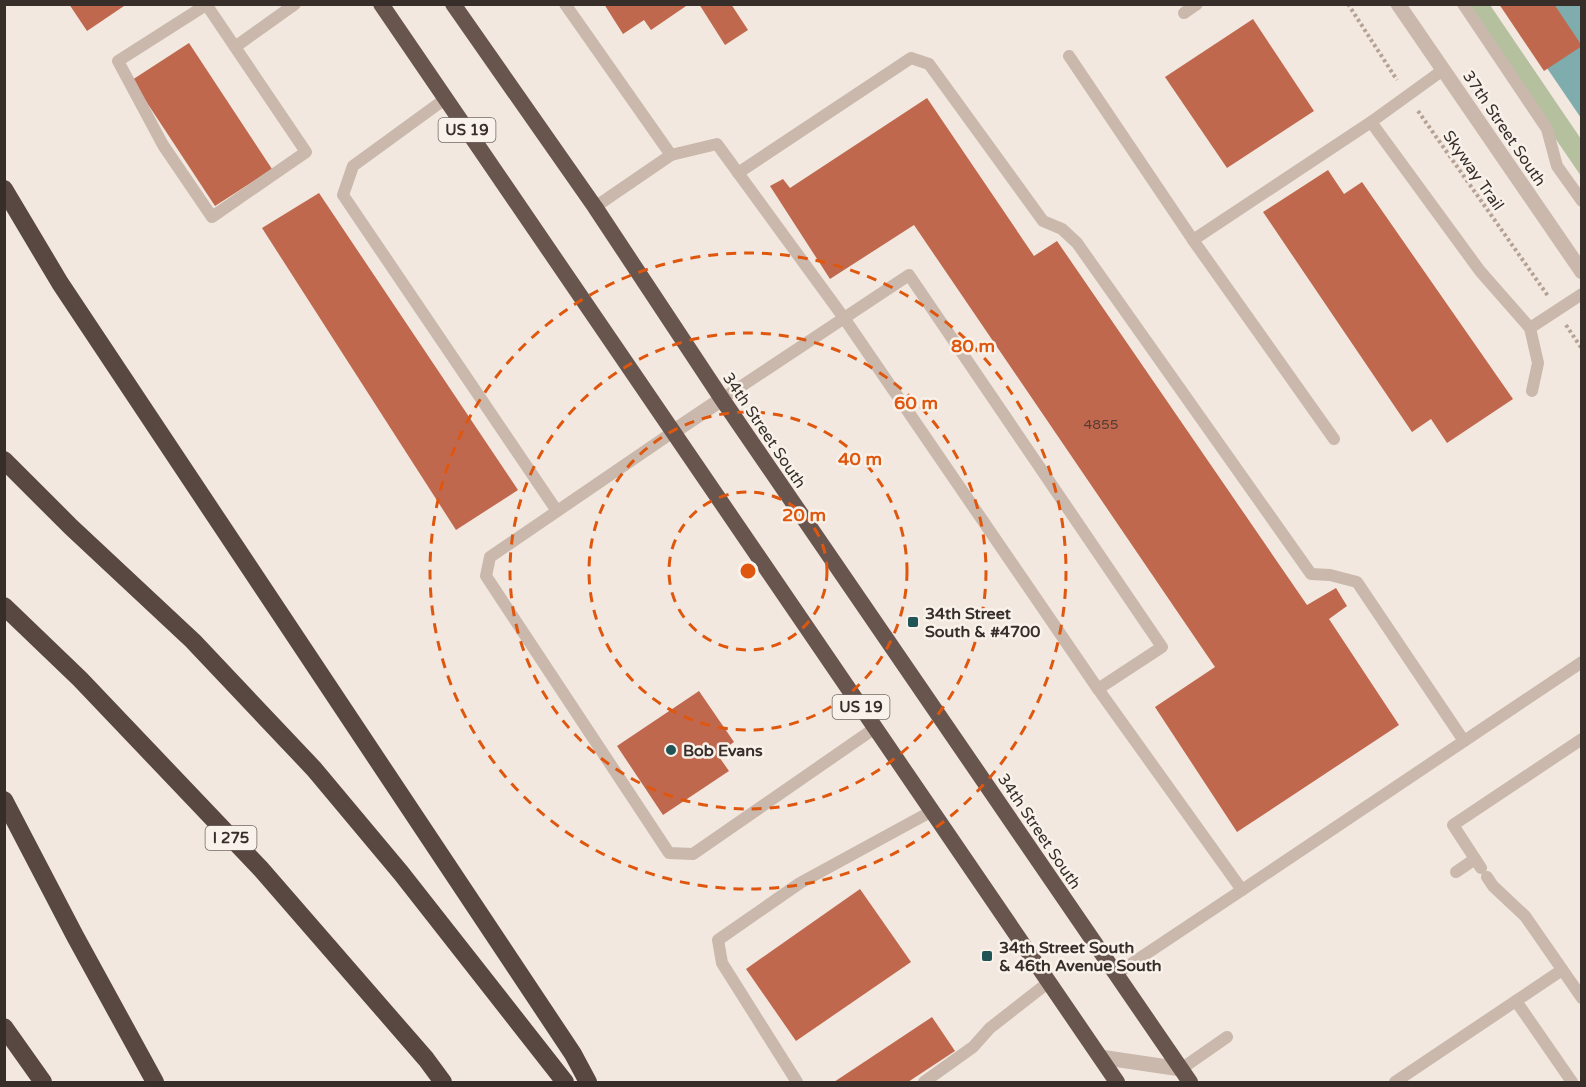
<svg xmlns="http://www.w3.org/2000/svg" width="1586" height="1087" viewBox="0 0 1586 1087" font-family="'Varela Round',sans-serif">
	<rect width="100%" height="100%" fill="#f2e8df"/>
	<polygon fill="#b5c09f" points="1464,5 1490,5 1581,139 1581,176"/>
	<polygon fill="#7facad" points="1504,5 1581,5 1581,118"/>
	<g fill="#c0684e">
		<polygon points="69,4 127,4 87,31"/>
		<polygon points="604,4 689,4 651,30 644,20 623,34"/>
		<polygon points="699,4 731,4 748,30 725,45"/>
		<polygon points="1499,4 1554,4 1582,46 1544,71"/>
		<polygon points="1253,19 1314,111 1227,168 1165,77"/>
		<polygon points="189,43 272,169 215,206 132,80"/>
		<polygon points="927,98 1034,256 1057,241 1307,605 1336,588 1347,606 1329,619 1399,725 1237,832 1155,707 1215,667 914,225 830,279 770,186 783,179 790,188"/>
		<polygon points="1328,170 1344,194 1362,182 1513,399 1447,443 1431,419 1412,432 1263,212"/>
		<polygon points="319,193 518,490 456,530 262,228"/>
		<polygon points="699,691 734,742 717,754 729,771 663,815 617,746"/>
		<polygon points="860,889 911,962 796,1041 746,969"/>
		<polygon points="932,1017 955,1051 908,1082 834,1082"/>
	</g>
	<g fill="none" stroke-linecap="round" stroke-linejoin="round">
		<g stroke="#b5a295" stroke-width="4" stroke-dasharray="3 3" stroke-linecap="butt">
			<polyline points="1348,4 1397,80"/>
			<polyline points="1418,111 1548,296"/>
			<polyline points="1566,325 1582,349"/>
		</g>
		<g stroke="#c9b8ab" stroke-width="12">
			<polyline points="206,4 235,47 295,4"/>
			<polyline points="565,4 671,155"/>
			<polyline points="1463,4 1547,129 1557,166 1582,201"/>
			<polyline points="206,5 118,61 163,145 212,217 306,152 235,47"/>
			<polyline points="1184,13 1197,4"/>
			<polyline points="1069,56 1193,240 1334,439"/>
			<polyline points="1443,70 1371,122 1480,271 1530,328"/>
			<polyline points="445,99 353,166 343,195 557,511"/>
			<polyline points="738,173 911,58 929,64 1043,221 1062,229 1077,243 1311,574 1330,575 1357,582 1464,741"/>
			<polyline points="595,207 671,155 717,144 844,318 1098,689"/>
			<polyline points="1193,240 1371,122"/>
			<polyline points="1532,391 1538,363 1530,328 1582,294"/>
			<polyline points="722,399 909,275 1162,647 1098,689 1242,890 1116,974"/>
			<polyline points="673,432 490,557 486,576 669,853 693,854 875,728"/>
			<polyline points="1481,868 1453,825 1582,739"/>
			<polyline points="1456,872 1475,859"/>
			<polyline points="1487,877 1493,886 1525,916 1582,998"/>
			<polyline points="1242,890 1582,662"/>
			<polyline points="1516,1001 1572,1082"/>
			<polyline points="1181,1069 1227,1037"/>
			<polyline points="797,1082 722,963 718,940 800,883 932,811"/>
			<polyline points="924,1082 973,1047 990,1028 1049,982"/>
			<polyline points="1395,1082 1562,970"/>
		</g>
		<g stroke="#c9b8ab" stroke-width="15">
			<polyline points="673,432 722,399"/>
			<polyline points="1100,1057 1181,1069"/>
		</g>
		<polyline stroke="#c9b8ab" stroke-width="15" points="1398,4 1582,272"/>
		<g stroke="#68564e" stroke-width="16">
			<polyline points="381,4 1117,1082"/>
			<polyline points="453,4 595,207 722,399 1190,1082"/>
		</g>
		<g stroke="#584841" stroke-width="18">
			<polyline points="4,189 60,283 573,1054 588,1082"/>
			<polyline points="4,460 71,527 193,641 314,769 401,873 565,1082"/>
			<polyline points="4,606 80,679 260,868 426,1059 443,1082"/>
			<polyline points="4,800 75,936 155,1082"/>
			<polyline points="4,1027 43,1082"/>
		</g>
	</g>
	<g fill="none" stroke="#df570e" stroke-width="3" stroke-dasharray="10 8">
		<circle cx="748" cy="571" r="79"/>
		<circle cx="748" cy="571" r="159"/>
		<circle cx="748" cy="571" r="238"/>
		<circle cx="748" cy="571" r="318"/>
	</g>
	<g fill="#215457" stroke="#f9f2eb" stroke-width="2">
		<rect x="907" y="616" width="12" height="12" rx="3"/>
		<circle cx="671" cy="750" r="6"/>
		<rect x="981" y="950" width="12" height="12" rx="3"/>
	</g>
	<g text-anchor="middle" stroke-width="5" stroke-linejoin="round" paint-order="stroke">
		<g font-size="14" fill="#593c33">
			<text x="1101" y="429">4855</text>
		</g>
		<g fill="#f9f2eb" stroke="#716964" stroke-width="1.5">
			<rect x="438.5" y="118" width="57" height="24" rx="4.5"/>
			<rect x="832.5" y="695" width="57" height="24" rx="4.5"/>
			<rect x="205.5" y="826" width="51" height="24" rx="4.5"/>
		</g>
		<g font-size="15" font-weight="bold" fill="#372e2a">
			<text x="467" y="135">US 19</text>
			<text x="861" y="712">US 19</text>
			<text x="231" y="843">I 275</text>
		</g>
		<g font-size="16" fill="#372e2a" stroke="#f9f2eb">
			<text transform="translate(1505 128) rotate(56)" y="6">37th Street South</text>
			<text transform="translate(1474 170) rotate(55)" y="6">Skyway Trail</text>
			<text transform="translate(765 430) rotate(56)" y="6">34th Street South</text>
			<text transform="translate(1040 831) rotate(56)" y="6">34th Street South</text>
		</g>
		<g font-size="16" font-weight="bold" fill="#372e2a" stroke="#f9f2eb" text-anchor="start">
			<text x="925" y="619">34th Street<tspan x="925" dy="18">South &amp; #4700</tspan></text>
			<text x="683" y="756">Bob Evans</text>
			<text x="999" y="953">34th Street South<tspan x="999" dy="18">&amp; 46th Avenue South</tspan></text>
		</g>
	</g>
	<circle cx="748" cy="571" r="9" fill="#df570e" stroke="#f9f2eb" stroke-width="3"/>
	<g font-size="18" text-anchor="middle" font-weight="bold" fill="#df570e" stroke="#f9f2eb" stroke-width="5" stroke-linejoin="round" paint-order="stroke">
		<text x="973" y="352">80 m</text>
		<text x="916" y="409">60 m</text>
		<text x="860" y="465">40 m</text>
		<text x="804" y="521">20 m</text>
	</g>
	<rect width="1586" height="1087" fill="none" stroke="#372e2a" stroke-width="12"/>
</svg>
